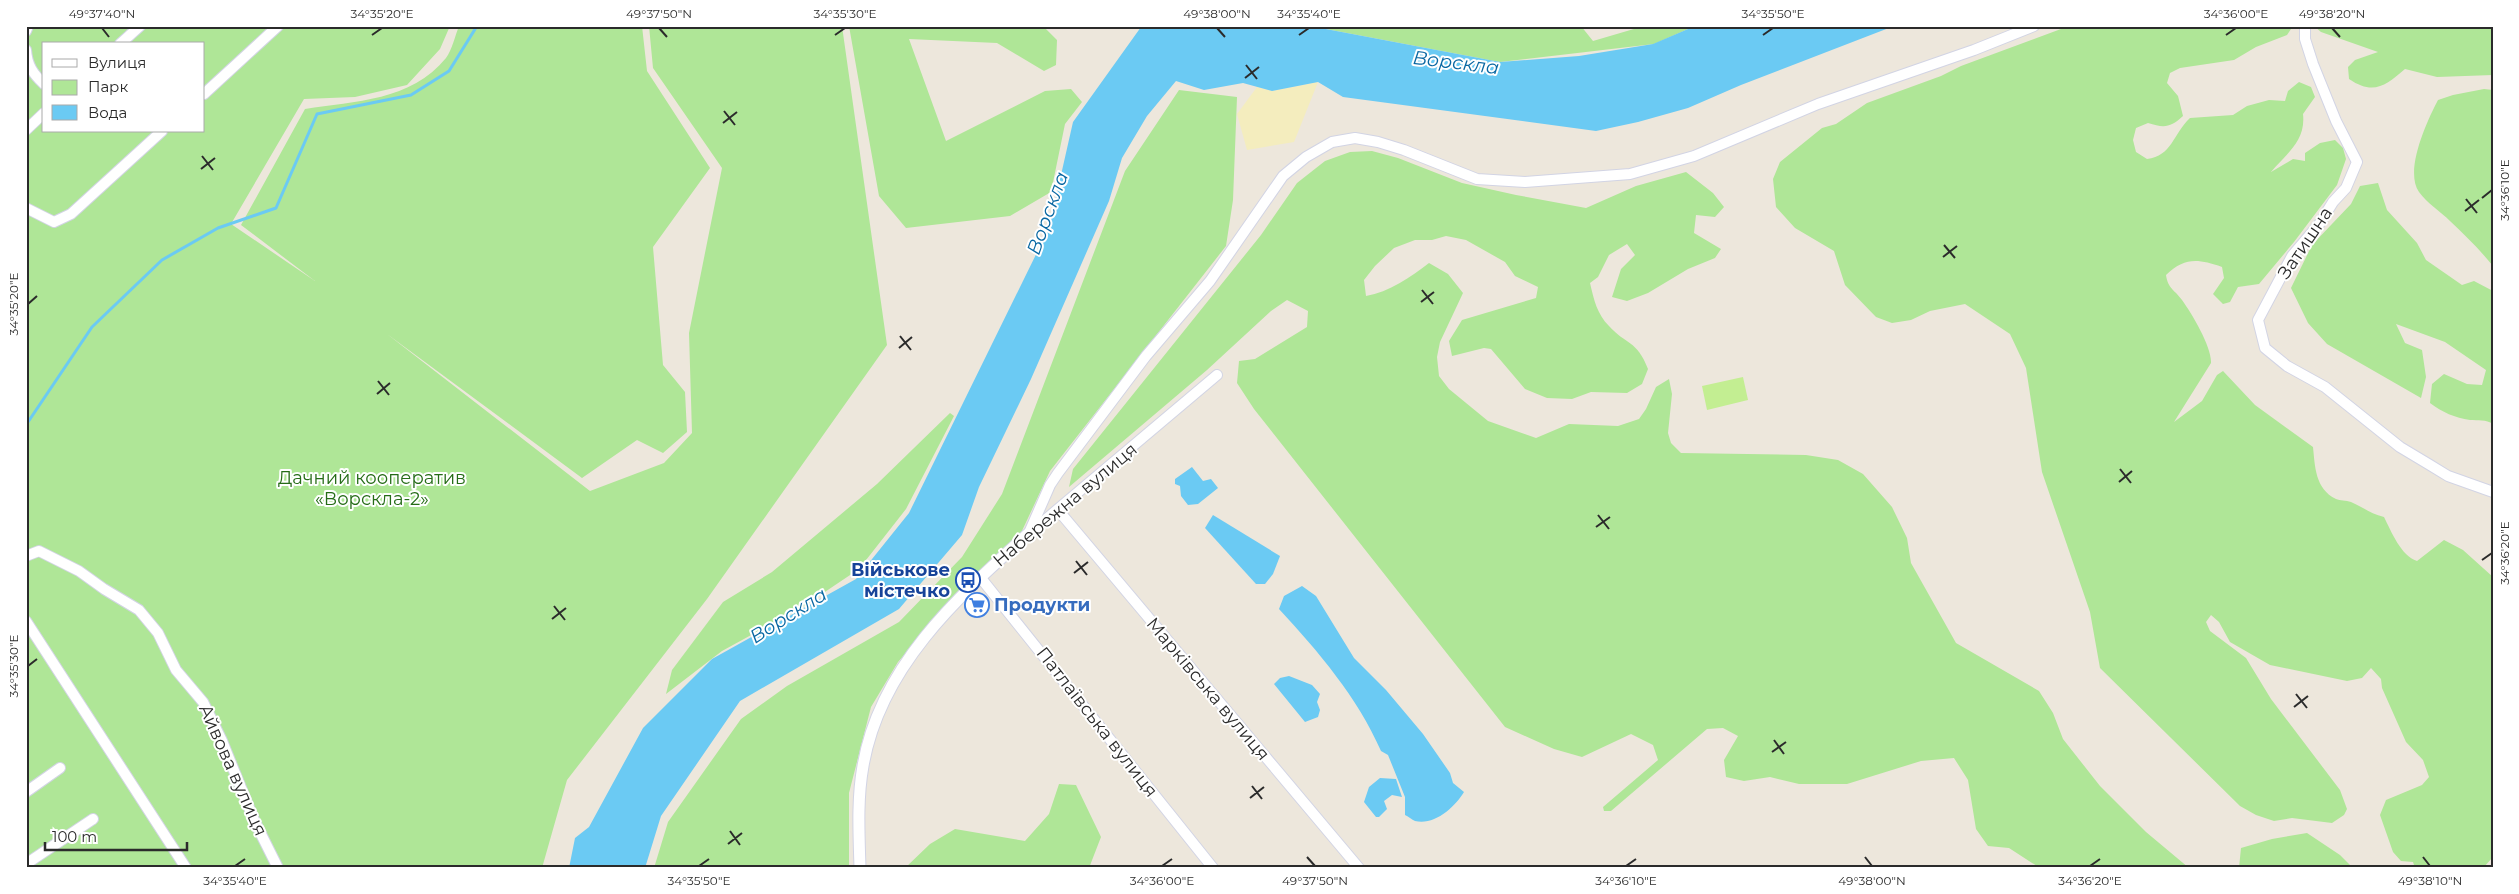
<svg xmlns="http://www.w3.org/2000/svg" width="2519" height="894" viewBox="0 0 2519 894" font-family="Montserrat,sans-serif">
	<rect width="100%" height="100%" fill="#ede7dc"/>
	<g fill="#afe697" fill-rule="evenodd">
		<path d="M26,26h424l-10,23 -33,36 -52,12 -51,2 -73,125 84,57 -74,-56 64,-116c50,-8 106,-8 141,-51 6,-8 9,-22 13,-32h183l5,45 63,97 -57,79 10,118 22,27 2,40 -24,21 -26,-13 -55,38 -195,-144 203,157 74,-28 28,-30 -3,-100 33,-165 -69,-100 -4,-42h193l45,319 -180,254 -140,181 -25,88h-516zM44,44h160v87h-160z"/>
		<polygon points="849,26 1043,26 1057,40 1056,65 1044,71 997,43 909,39 946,141 1045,91 1071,89 1082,102 1065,124 1051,192 1010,216 906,228 879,196"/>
		<polygon points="1310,26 1581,26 1593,41 1644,26 1695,26 1654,44 1500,62"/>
		<path d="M2069,26h224l-6,9 -31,12 -22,13 -54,8 -10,5 -3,10 11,13 5,20c-13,12 -19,12 -35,7l-12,5 -3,12 3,12 11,7c25,-3 26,-25 43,-41l43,-3 14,-9 22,-6 16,1 3,-10 11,-9 12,5 4,10 -12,17c3,27 -16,39 -32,58l22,-13 12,2v-8l15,-10 15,-3 8,8 3,11 -9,26 -43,57 -35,42 -21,3 -8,15 -7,2 -10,-10 11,-16 -2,-11c-24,-8 -37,-10 -56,8 2,14 9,15 16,25 10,14 30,47 29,63l-37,59 28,-21 15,-26 6,-4 32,34 58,42c2,19 2,42 23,52 4,2 10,1 15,3 12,5 20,12 33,15 7,14 17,39 33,44l27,-21 19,10 30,27v280l-10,11h-68l-2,-6 -12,-1 -8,-9 -13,-37 6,-15 36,-15 7,-8 -6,-17 -17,-18 -24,-54 -1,-9 -10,-11 -9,10 -15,3 -77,-16 -40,-23 -11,-20 -8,-7 -5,7 4,9 36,27 25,41 69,91 7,19 -3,6 -12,8 -40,-5 -18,3 -18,-6 -16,-9 -140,-138 -10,-56 -48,-140 -16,-104 -16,-34 -45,-30 -35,7 -19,9 -19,3 -16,-6 -31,-32 -11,-34 -39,-23 -19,-21 -3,-28 7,-17 42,-34 14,-4 31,-21 74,-27 20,-10z"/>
		<path d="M2314,26h179v49l-56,2 -32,-8c-19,16 -31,27 -56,10l-1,-12 7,-7 23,-8 -57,-20z"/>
		<path d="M2484,89l9,1v176c-13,-16 -27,-30 -43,-45 -9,-9 -23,-18 -31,-29 -15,-21 8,-71 19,-92l15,-5z"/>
		<polygon points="1179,90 1237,97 1233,200 1226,246 1050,471 1021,533 956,595 898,662 871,707 849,793 849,868 654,868 668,822 741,719 787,686 899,622 962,557 1002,494 1125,171"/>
		<path d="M1372,151l26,7 64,25 54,12 70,13 50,-22 50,-14 27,21 11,14 -9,10 -19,-2 -2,18 27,16 -6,9 -27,11 -40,24 -21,8 -15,-4 9,-28 14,-14 -8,-11 -18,11 -11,22 -8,6c4,17 7,31 19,43 17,19 28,14 39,43l-6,15 -15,9 -36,-1 -19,7 -25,-1 -22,-9 -34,-40 -7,-1 -32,8 -3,-15 13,-21 74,-22 2,-11 -23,-11 -10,-14 -39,-22 -20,-4 -14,4h-17l-21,8 -19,18 -11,14 2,16c23,-4 45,-19 63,-33l19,11 15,19 -23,49 -3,15 2,19 10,13 39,32 48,17 33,-14 49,2 21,-7 7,-10 10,-22 13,-8 3,15 -4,39 3,10 10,10 125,2 32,5 25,14 29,33 15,31 4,25 45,80 83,48 14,22 10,26 37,47 46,46 43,36h-149l-31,-20 -21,-2 -12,-17 -8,-49 -14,-22 -33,3 -74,23h-48l-29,-7 -26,4 -18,-4 -2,-17 14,-24 -15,-8 -16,1 -96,82h-7l-1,-4 55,-47 -5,-15 -22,-11 -49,23 -28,-8 -49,-22 -251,-318 -17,-26 2,-22 16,-2 52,-32 1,-16 -21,-11 -16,11 -64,59 -138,117 4,-18 188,-234 36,-52 28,-22 25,-9z"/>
		<path d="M2378,183l9,27 30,33 9,17 36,25 12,-4 19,10v133c-7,-5 -15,-3 -23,-4 -15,-2 -28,-8 -40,-17l2,-19 12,-10 23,10 15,1 4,-15 -41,-28 -49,-18 9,19 17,7 4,27 -5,21 -94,-54 -19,-21 -17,-35 21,-43 39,-41 9,-18z"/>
		<polygon points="950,413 954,416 906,509 859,569 804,606 722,651 666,694 672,670 723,602 772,572 877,484"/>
		<polygon points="1059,784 1076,785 1101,837 1089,868 905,868 930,844 955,829 1025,841 1049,814"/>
		<polygon points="2307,833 2340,855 2353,868 2239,868 2241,848 2272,839"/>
	</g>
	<polygon fill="#f4edbe" points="1318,82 1294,142 1247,150 1237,114 1257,87 1272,91"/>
	<polygon fill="#c3ee92" points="1743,377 1748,400 1707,410 1702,386"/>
	<g fill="#6bcaf3">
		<polygon points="1310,26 1500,62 1579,56 1653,44 1695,26 1894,26 1741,85 1688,108 1638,122 1596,131 1343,97 1318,82 1272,91 1243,83 1204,90 1176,81 1147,116 1122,158 1109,201 1031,379 979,487 962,535 899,609 740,701 661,816 645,868 569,868 575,838 589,827 643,728 712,659 856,579 909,513 1049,228 1073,122 1141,27"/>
		<polygon points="1192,467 1203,481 1211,479 1218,488 1198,504 1188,505 1181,496 1180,486 1175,484 1175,479"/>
		<polygon points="1213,515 1280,556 1273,574 1265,584 1256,584 1205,528"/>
		<path d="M1302,586l14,10 38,62 32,32 37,44 27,39 3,10 11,9c-9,15 -30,34 -49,29 -3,-1 -7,-5 -10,-6v-18l-17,-42 -7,-4c-23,-53 -63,-100 -102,-142l5,-13z"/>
		<polygon points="1289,676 1312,685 1320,694 1317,702 1320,710 1318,717 1305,722 1274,684 1280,678"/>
		<polygon points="1380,778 1396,779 1402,797 1392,795 1384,801 1387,809 1379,817 1376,817 1364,802 1369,787"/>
	</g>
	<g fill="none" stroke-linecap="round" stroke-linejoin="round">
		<polyline stroke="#6bcaf3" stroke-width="3" points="26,425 92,327 162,260 218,228 276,208 317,114 411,95 449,71 477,26"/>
		<defs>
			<g id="minor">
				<polyline points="2305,29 2305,39 2313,64 2336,121 2357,162 2346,188 2333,202 2320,223 2292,256 2258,320 2265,348 2287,366 2325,387 2400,447 2430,465 2448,476 2493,492"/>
				<polyline points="26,31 28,26"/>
				<polyline points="120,44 140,26"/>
				<path d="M26,50c1,15 7,24 18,34"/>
				<polyline points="204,94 278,26"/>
				<polyline points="26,130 44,113"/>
				<polyline points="26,208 54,222 71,214 162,131"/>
				<polyline points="1058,510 1359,868"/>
				<polyline points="1032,531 1217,375"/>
				<polyline points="1029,533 1050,485 1058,473 1146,356 1210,281 1283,176 1306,157 1332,142 1355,138 1378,142 1404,150 1477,179 1525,182 1630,174 1694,156 1818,104 1974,50 2034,26"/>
				<polyline points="26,556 39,551 79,571 104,589 139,610 158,633 176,670 203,702 222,741 254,820 278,868"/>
				<polyline points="980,577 1213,868"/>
				<polyline points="26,621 186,868"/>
				<polyline points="26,792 60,768"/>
				<polyline points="26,864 93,819"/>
			</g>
			<path id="tertiary" d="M860,868c-1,-34 -3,-69 3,-102 17,-100 95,-169 166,-233"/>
		</defs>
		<use href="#minor" stroke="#d2d4e4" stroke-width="12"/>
		<use href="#tertiary" stroke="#d2d4e4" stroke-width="13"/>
		<use href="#minor" stroke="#fff" stroke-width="10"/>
		<use href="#tertiary" stroke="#fff" stroke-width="11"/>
	</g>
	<path fill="none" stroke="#2b2b2b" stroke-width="2" d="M102,28l7,9M659,28l8,9M1217,28l8,9M2332,28l8,9M372,35l10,-7M835,35l10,-7M1299,35l10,-7M1763,35l10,-7M2226,35l10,-7M1246,65l11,14M1245,78l14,-11M724,111l11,14M723,123l14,-11M202,156l11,14M201,169l14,-11M2482,198l10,-8M2466,199l11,14M2465,211l14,-11M1944,245l11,13M1943,257l14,-11M1422,290l11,14M1421,302l13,-10M28,304l9,-8M900,336l11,14M899,348l13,-11M378,381l11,14M377,394l13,-11M2120,469l11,14M2119,482l13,-11M1598,515l11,14M1596,527l14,-10M2482,560l10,-7M1076,561l11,14M1074,573l14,-11M554,606l11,14M552,619l14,-11M28,666l9,-7M2296,694l11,14M2294,707l14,-11M1774,740l10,14M1772,752l14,-10M1252,786l10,13M1250,798l14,-11M730,831l10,14M728,844l14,-11M1307,857l8,9M1865,857l7,9M2423,857l7,9M235,866l10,-7M699,866l10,-7M1162,866l10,-7M1626,866l10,-7M2090,866l10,-7"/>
	<defs>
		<symbol id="bus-ring" viewBox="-11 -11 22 22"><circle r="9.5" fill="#fff" stroke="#1a4fb4" stroke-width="1.5"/><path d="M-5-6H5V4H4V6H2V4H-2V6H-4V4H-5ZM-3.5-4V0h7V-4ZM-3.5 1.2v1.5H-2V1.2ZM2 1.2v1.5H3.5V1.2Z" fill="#1a4fb4"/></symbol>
		<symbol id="supermarket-ring" viewBox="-11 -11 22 22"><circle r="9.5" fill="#fff" stroke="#3f7fe0" stroke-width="1.5"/><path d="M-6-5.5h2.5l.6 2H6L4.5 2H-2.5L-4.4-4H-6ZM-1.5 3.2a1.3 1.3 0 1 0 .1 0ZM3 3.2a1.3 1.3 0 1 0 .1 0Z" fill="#3f7fe0"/></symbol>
	</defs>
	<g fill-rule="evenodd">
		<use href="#bus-ring" x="954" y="566" width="28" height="28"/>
		<use href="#supermarket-ring" x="963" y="591" width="28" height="28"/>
	</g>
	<g text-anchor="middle" stroke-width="4" stroke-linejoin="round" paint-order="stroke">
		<g font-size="18" fill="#2b2b2b" stroke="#fff">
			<text transform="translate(2305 243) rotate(-56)" y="6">Затишна</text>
			<text transform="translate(1065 505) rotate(-40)" y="6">Набережна вулиця</text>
			<text transform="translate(1208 689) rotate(50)" y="6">Марківська вулиця</text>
			<text transform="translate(1097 722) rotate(52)" y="6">Патлаївська вулиця</text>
			<text transform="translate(233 770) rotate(66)" y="6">Айвова вулиця</text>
		</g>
		<g font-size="18" fill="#256c17" stroke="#fff">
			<text x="372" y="484">Дачний кооператив<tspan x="372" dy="21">«Ворскла-2»</tspan></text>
		</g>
		<g font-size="18" font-weight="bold" fill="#164399" stroke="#fff" text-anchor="end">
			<text x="950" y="576">Військове<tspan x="950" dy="21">містечко</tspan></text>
		</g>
		<g font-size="18" font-weight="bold" fill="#366cbe" stroke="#fff" text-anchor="start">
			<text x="994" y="611">Продукти</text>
		</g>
		<g font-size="19" font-style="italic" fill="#0867a2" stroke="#fff">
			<text transform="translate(1456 62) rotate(7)" y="7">Ворскла</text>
			<text transform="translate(1047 213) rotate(-70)" y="7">Ворскла</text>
			<text transform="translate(788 615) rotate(-32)" y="7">Ворскла</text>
		</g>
	</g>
	<rect width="2519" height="894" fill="none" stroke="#ffffff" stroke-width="55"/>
	<rect x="42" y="42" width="162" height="90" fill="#ffffff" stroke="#aaaaaa"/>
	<rect x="52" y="59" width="25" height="8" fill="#ffffff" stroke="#aaaaaa"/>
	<text x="88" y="68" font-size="15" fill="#2b2b2b">Вулиця</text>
	<rect x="52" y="80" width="25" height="15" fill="#afe697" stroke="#aaaaaa"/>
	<text x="88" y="92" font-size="15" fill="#2b2b2b">Парк</text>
	<rect x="52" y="105" width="25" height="15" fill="#6bcaf3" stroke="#aaaaaa"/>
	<text x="88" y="118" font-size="15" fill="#2b2b2b">Вода</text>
	<path d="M45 842v8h142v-8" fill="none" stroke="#2b2b2b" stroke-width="2.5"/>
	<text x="52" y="842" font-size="15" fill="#2b2b2b" stroke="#ffffff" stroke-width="4" paint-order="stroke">100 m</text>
	<rect x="28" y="28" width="2464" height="838" fill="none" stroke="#2b2b2b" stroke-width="2"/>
	<g font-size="12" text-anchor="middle" fill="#2b2b2b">
		<text x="102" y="18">49°37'40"N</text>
		<text x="382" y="18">34°35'20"E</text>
		<text x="659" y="18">49°37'50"N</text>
		<text x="845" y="18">34°35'30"E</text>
		<text x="1217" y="18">49°38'00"N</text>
		<text x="1309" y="18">34°35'40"E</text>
		<text x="1773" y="18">34°35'50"E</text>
		<text x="2236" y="18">34°36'00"E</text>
		<text x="2332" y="18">49°38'20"N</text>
		<text transform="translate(2505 190) rotate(-90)" y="4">34°36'10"E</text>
		<text transform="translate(14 304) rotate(-90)" y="4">34°35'20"E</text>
		<text transform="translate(2505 553) rotate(-90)" y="4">34°36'20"E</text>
		<text transform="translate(14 666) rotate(-90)" y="4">34°35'30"E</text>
		<text x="235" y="885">34°35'40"E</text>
		<text x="699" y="885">34°35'50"E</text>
		<text x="1162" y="885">34°36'00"E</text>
		<text x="1315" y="885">49°37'50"N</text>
		<text x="1626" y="885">34°36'10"E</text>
		<text x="1872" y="885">49°38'00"N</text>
		<text x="2090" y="885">34°36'20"E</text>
		<text x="2430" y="885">49°38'10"N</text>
	</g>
</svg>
